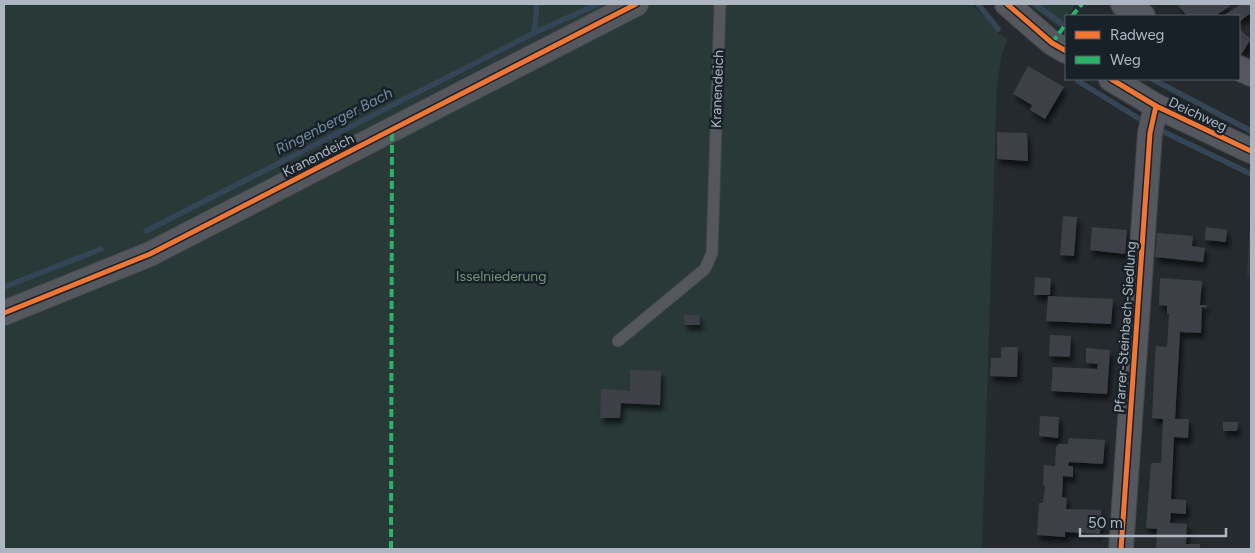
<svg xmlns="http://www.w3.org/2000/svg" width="1255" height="553" viewBox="0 0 1255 553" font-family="Figtree,sans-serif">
	<defs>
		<filter id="shadow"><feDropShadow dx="3" dy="5.5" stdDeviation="2.5" flood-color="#0009"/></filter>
	</defs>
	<rect width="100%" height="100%" fill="#252a2f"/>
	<g fill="#283938">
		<polygon points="4,4 971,4 999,30 998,33 1007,39 1001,58 997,87 982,549 4,549"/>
		<polygon points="1028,4 1076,4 1059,28"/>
		<polygon points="1251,196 1251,276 1247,276"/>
	</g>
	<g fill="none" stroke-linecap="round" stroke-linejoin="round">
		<g stroke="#344555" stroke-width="5.5">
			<polyline points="978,4 998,29"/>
			<polyline points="1035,4 1062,24"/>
			<polyline points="534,33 537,4"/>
			<polyline points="1152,79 1251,131"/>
			<polyline points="1078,81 1143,121"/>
			<polyline points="1162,131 1251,174"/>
			<polyline points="146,231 534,33 598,4"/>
			<polyline points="4,287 101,249"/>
		</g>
	</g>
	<g fill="#3d4146" filter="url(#shadow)">
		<polygon points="1177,4 1228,4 1230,6 1215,16 1187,16"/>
		<polygon points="1241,4 1251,4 1251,13 1239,22 1239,16 1223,16"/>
		<polygon points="1239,29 1251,39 1239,58"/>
		<polygon points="1028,66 1064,87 1045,119 1030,110 1032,105 1013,94"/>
		<polygon points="997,132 1027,133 1028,161 997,159"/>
		<polygon points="1063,216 1077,217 1074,256 1060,255"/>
		<polygon points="1092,227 1127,230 1125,254 1090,250"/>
		<polygon points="1206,227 1227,230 1226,242 1205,240"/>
		<polygon points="1157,233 1193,236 1192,246 1205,248 1203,262 1155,257"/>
		<polygon points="1035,277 1051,278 1050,295 1034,295"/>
		<polygon points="1160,278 1202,281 1200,305 1207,305 1206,308 1202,307 1201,333 1180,332 1175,419 1189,419 1188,438 1174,437 1171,499 1186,500 1186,514 1171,513 1170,523 1187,524 1186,544 1200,544 1200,549 1156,549 1157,529 1146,528 1151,463 1161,463 1163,419 1152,418 1155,356 1156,346 1167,347 1169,314 1167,314 1167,306 1159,305"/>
		<polygon points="1048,296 1113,299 1111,324 1046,321"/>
		<polygon points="684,315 699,315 700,325 684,325"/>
		<polygon points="1050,335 1071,336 1070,357 1049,356"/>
		<polygon points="1001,347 1018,347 1017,377 990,376 991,358 1001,358"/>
		<polygon points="1086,348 1110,350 1107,394 1051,391 1053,367 1097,369 1098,364 1086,363"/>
		<polygon points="630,370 661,371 660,405 621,403 620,418 600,418 601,389 630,391"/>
		<polygon points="1040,416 1059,417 1058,438 1039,436"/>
		<polygon points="1223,422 1238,422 1237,431 1223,431"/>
		<polygon points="1069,438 1105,440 1103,464 1069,462 1068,466 1073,466 1073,477 1063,476 1062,497 1067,498 1066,509 1101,510 1100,534 1065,532 1065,537 1037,535 1039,503 1043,503 1045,486 1043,485 1044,465 1055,466 1056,447 1059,444 1068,444"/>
	</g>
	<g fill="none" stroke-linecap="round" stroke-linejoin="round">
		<defs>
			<polyline id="service" points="618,341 705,269 712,253 720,4"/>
			<g id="minor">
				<polyline points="1007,4 1052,43 1066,51"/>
				<polyline points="1123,4 1143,16"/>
				<polyline points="1239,68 1251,74"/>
				<polyline points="1111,79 1156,106 1251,151"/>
				<polyline points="4,313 150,254 636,4"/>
				<polyline points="1121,549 1150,133 1156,106"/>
			</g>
		</defs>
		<use href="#service" stroke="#42464a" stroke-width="13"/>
		<use href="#minor" stroke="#42464a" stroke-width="26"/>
		<use href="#service" stroke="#54585e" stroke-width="11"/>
		<use href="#minor" stroke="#54585e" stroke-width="24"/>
		<g stroke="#2db169" stroke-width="4" stroke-dasharray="8 4" stroke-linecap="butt">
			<polyline points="1072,16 1082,4"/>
			<polyline points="1052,43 1066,24"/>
			<polyline points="391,549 392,130"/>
		</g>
		<defs>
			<g id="cycleway">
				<polyline points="1007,4 1052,43 1066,51"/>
				<polyline points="1111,79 1156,106 1251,151"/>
				<polyline points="4,313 150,254 636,4"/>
				<polyline points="1121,549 1150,133 1156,106"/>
			</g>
		</defs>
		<use href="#cycleway" stroke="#192128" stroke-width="8"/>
		<use href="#cycleway" stroke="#f07635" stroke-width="5"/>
	</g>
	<g text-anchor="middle" stroke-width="5" stroke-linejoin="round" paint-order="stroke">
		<g font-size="14" fill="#aeb7c1" stroke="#192128">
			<text transform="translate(717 89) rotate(-88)" y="5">Kranendeich</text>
			<text transform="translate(1198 114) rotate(25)" y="5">Deichweg</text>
			<text transform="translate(318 155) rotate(-27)" y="5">Kranendeich</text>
			<text transform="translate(1125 327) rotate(-86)" y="5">Pfarrer-Steinbach-Siedlung</text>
		</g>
		<g font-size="14" fill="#709574" stroke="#192128">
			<text x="501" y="281">Isselniederung</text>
		</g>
		<g font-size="15" font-style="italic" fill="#718ba2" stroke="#192128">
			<text transform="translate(334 121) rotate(-27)" y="5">Ringenberger Bach</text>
		</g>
	</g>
	<rect width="1255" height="553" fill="none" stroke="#aeb7c1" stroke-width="10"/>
	<rect x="1065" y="15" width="175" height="65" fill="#192128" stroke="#555d65"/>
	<rect x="1075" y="31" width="25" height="8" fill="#f07635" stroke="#555d65"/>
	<text x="1110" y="40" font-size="15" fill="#aeb7c1">Radweg</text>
	<rect x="1075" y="56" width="25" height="8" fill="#2db169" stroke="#555d65"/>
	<text x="1110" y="65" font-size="15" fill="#aeb7c1">Weg</text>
	<path d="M1080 528v8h146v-8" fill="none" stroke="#aeb7c1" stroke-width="2.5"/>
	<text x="1088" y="528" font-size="15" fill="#aeb7c1" stroke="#192128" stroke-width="4" paint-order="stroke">50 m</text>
</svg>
